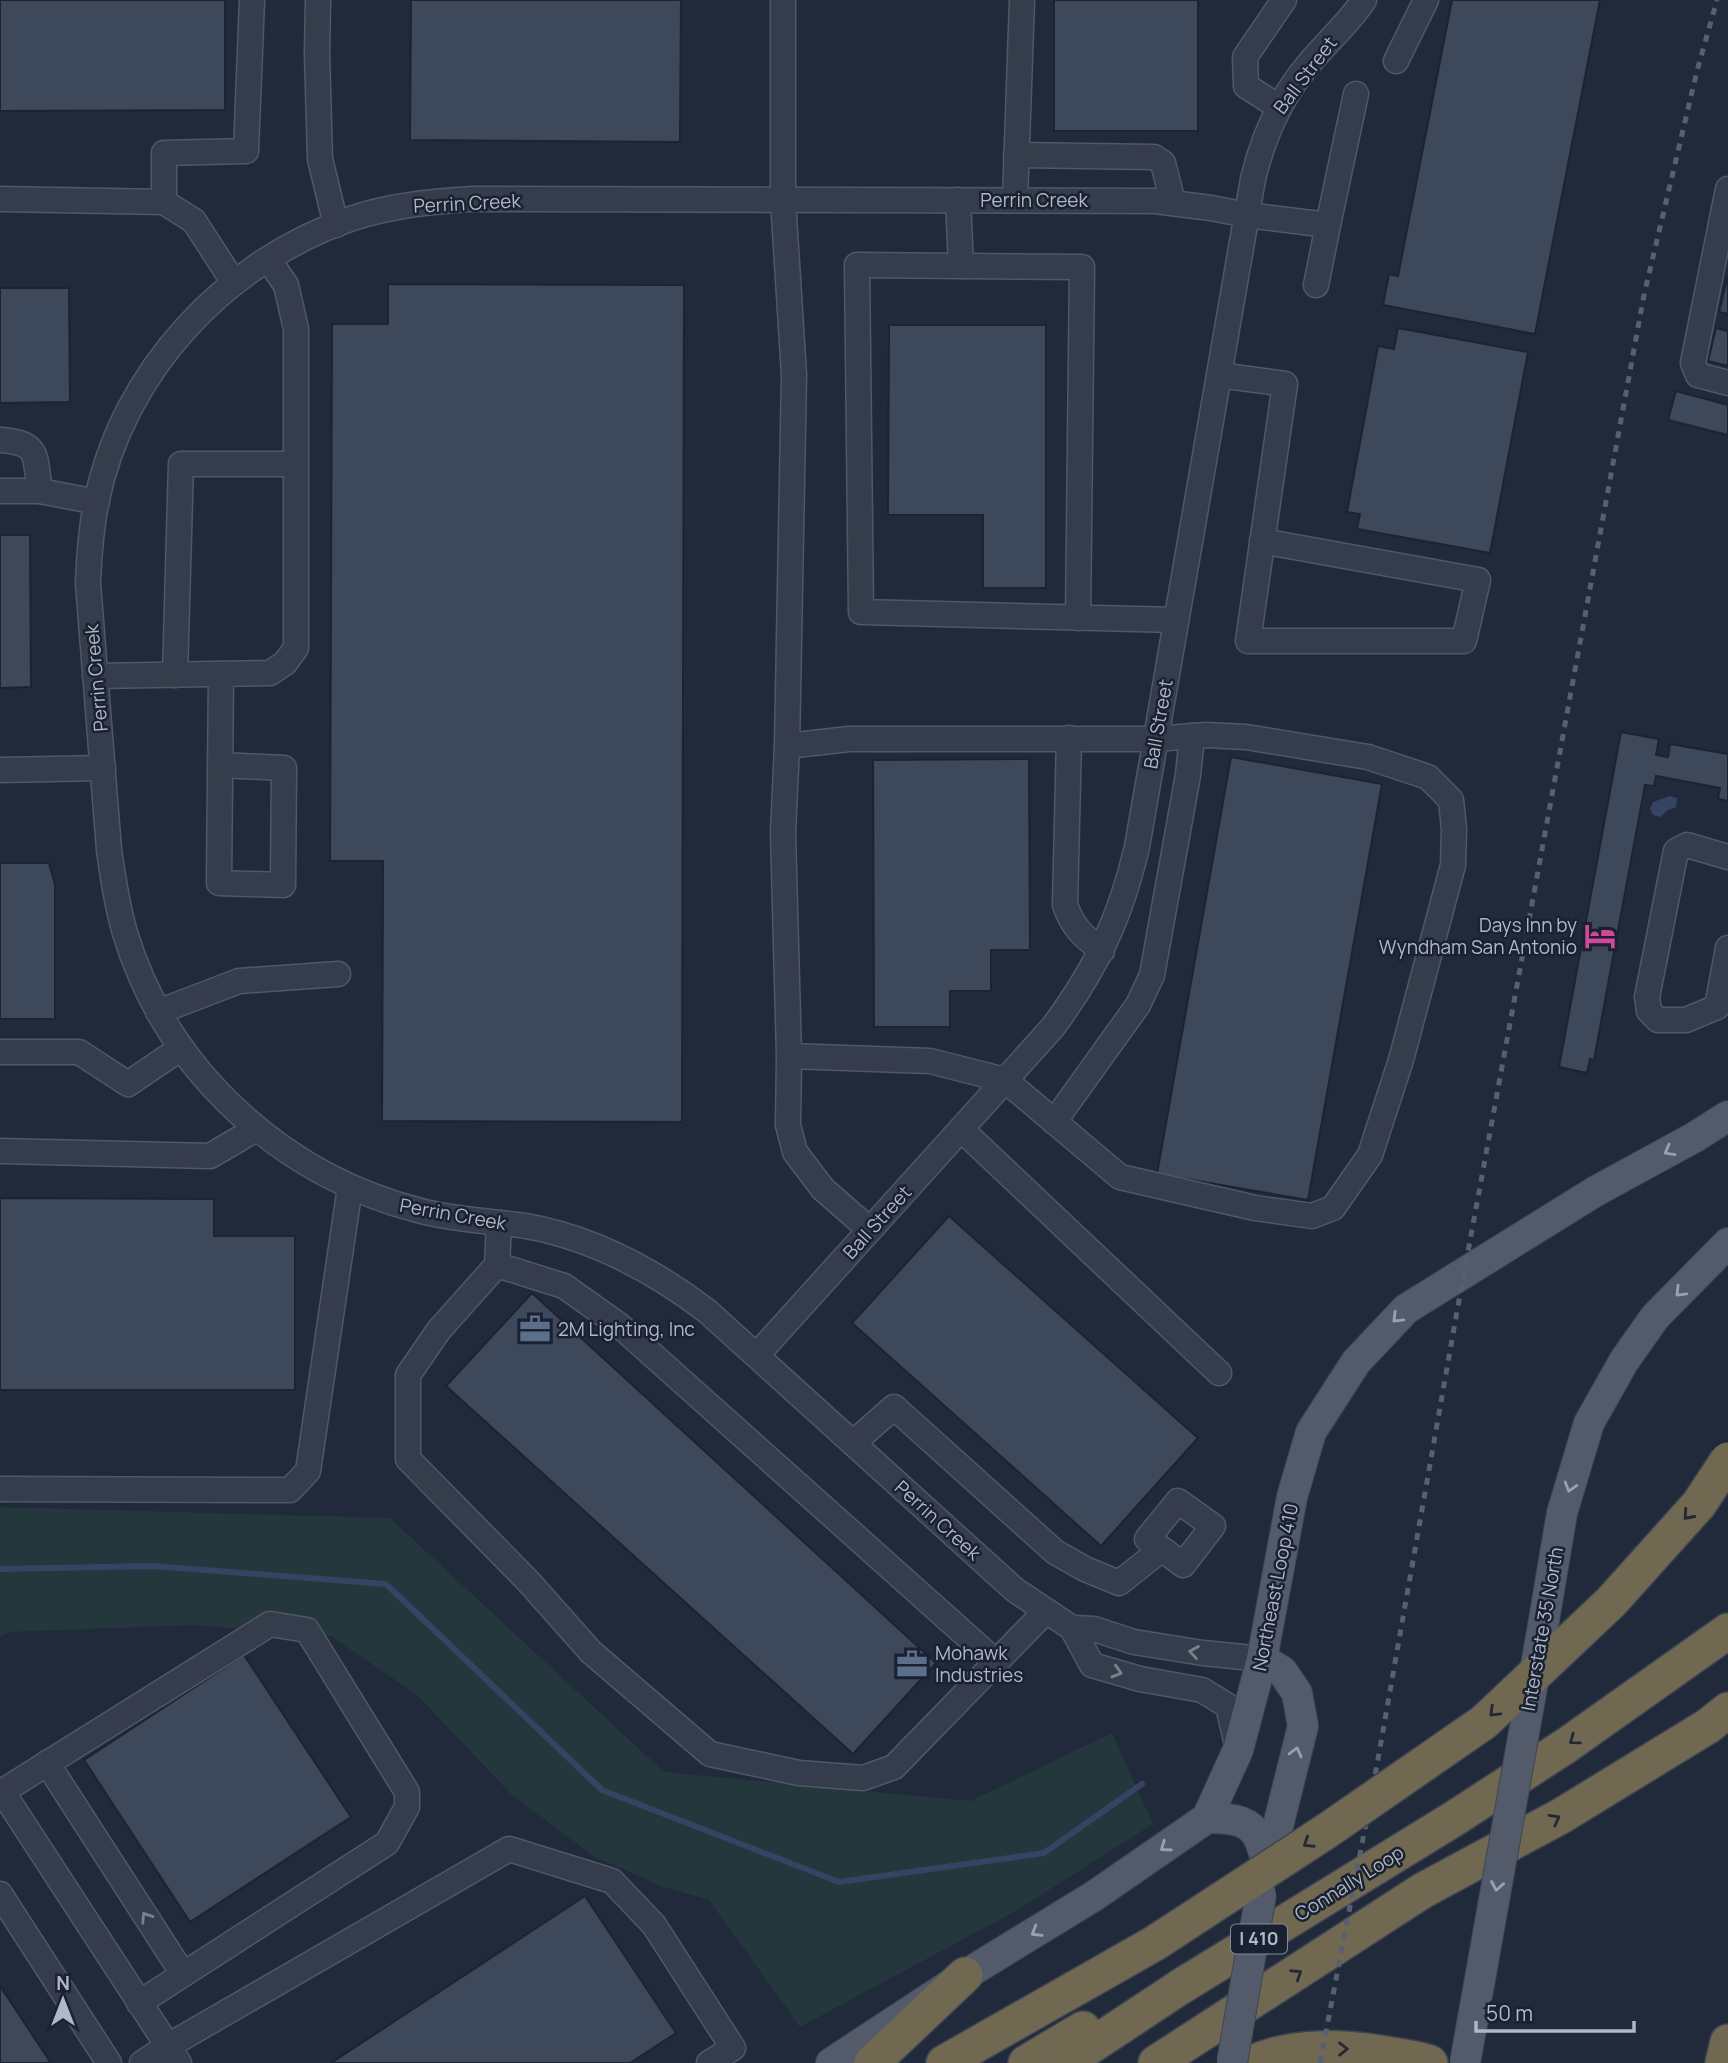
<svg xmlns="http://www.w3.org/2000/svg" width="1728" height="2063" viewBox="0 0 1728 2063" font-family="Manrope,sans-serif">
	<rect width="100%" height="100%" fill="#212a3b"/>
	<polygon fill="#23373c" points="0,1507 390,1518 664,1772 971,1801 1112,1733 1153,1824 1014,1912 800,2027 709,1900 661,1886 595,1857 512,1795 417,1695 331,1636 194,1625 10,1632 0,1637"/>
	<polygon fill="#354462" points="1670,796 1677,798 1676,807 1668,810 1660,817 1653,815 1650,809 1653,802"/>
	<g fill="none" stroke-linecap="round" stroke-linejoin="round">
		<polyline stroke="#354462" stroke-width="6" points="0,1569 153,1566 386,1584 602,1790 839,1882 1044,1853 1142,1784"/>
	</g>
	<g fill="#3d485b" stroke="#1c2332" stroke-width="2">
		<polygon points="0,0 225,0 225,110 0,111"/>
		<polygon points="411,0 681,0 680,142 410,140"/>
		<rect x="1054" y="0" width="144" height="131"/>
		<polygon points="1452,0 1600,0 1535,334 1383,305 1389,274 1398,276"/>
		<polygon points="1727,279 1728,280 1728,314 1719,312"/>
		<polygon points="388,284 684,285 682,1122 382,1121 383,861 330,861 332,324 388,324"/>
		<polygon points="0,288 69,288 70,402 0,403"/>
		<polygon points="889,325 1046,325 1046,588 983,588 983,515 888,515"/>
		<polygon points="1398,328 1528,352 1490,553 1357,529 1360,514 1347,512 1378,346 1394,349"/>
		<polygon points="1716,328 1728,331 1728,366 1708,361"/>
		<polygon points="1676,391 1728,405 1728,435 1668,420"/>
		<polygon points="0,535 30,535 31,687 0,688"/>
		<polygon points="1621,732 1659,739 1656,755 1668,757 1670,744 1728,754 1728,801 1718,799 1720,788 1656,776 1654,786 1645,785 1594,1060 1590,1059 1587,1073 1559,1067"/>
		<polygon points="1231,757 1382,784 1308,1200 1157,1174"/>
		<polygon points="1029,759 1030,950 991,950 991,991 950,991 950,1027 874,1027 873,760"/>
		<polygon points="0,863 49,863 55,885 55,1019 0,1019"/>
		<polygon points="0,1198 214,1199 214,1236 295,1236 295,1390 0,1390"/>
		<polygon points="949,1216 1198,1438 1101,1546 852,1323"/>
		<polygon points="532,1293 936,1663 853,1754 446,1386"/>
		<polygon points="244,1655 351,1817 190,1922 84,1760"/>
		<polygon points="585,1896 676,2033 630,2063 331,2063"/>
		<polygon points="0,1986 51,2063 0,2063"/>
	</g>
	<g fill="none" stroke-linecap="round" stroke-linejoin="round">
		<defs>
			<g id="minor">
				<polyline points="318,0 317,54 320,159 336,225"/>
				<polyline points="783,0 783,200 794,375 787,746 783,832 789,1056 788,1125 795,1152 823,1189 870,1230"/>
				<polyline points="1396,61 1426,0"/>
				<polyline points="1279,107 1246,86 1245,57 1284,0"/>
				<polyline points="1016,155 1154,157 1163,163 1173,203"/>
				<polyline points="1728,189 1693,363 1698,375 1728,383"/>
				<polyline points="0,199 164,202"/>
				<polyline points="958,200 961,266"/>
				<polyline points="1015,200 1022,0"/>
				<polyline points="234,283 194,221 164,202 164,153 246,151 252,0"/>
				<polyline points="1316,285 1328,225"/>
				<polyline points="1219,375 1285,384 1248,641 1464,641 1478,580 1262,541"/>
				<path d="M0,440c41,3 34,15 40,51"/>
				<polyline points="0,491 40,491 97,502"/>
				<polyline points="1078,618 1082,267 857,265 861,612 1176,620"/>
				<polyline points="175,675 181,464 296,464"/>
				<polyline points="95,676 270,673 285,663 296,648 296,329 286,285 268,259"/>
				<path d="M1069,738l-4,167c8,23 18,31 37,46"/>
				<polyline points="787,746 849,739 1156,739 1206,735 1246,737 1368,757 1428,777 1451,800 1454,829 1453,865 1401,1060 1370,1155 1333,1208 1312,1216 1255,1208 1120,1177 1005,1080 930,1061 789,1056"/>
				<polyline points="220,765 284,768 283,885 219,883 221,674"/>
				<polyline points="0,770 103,768"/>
				<polyline points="1728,857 1687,845 1676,851 1647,997 1649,1011 1658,1020 1686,1020 1717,1007 1728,948"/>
				<polyline points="158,1012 239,981 338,974"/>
				<polyline points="0,1052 79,1052 128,1084 181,1048"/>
				<polyline points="1054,1122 1138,1005 1152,975 1188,775 1192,736"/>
				<polyline points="961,1129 1219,1373"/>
				<polyline points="0,1151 210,1156 256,1129"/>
				<polyline points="499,1223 497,1265 439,1330 408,1375 408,1459 528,1581 591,1652 710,1754 799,1773 863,1778 894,1767 1045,1612"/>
				<polyline points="497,1265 564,1286 619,1325 996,1662"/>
				<path d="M757,1355l296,-328c44,-60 67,-108 84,-180l116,-668c10,-42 26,-79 54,-113 18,-22 41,-42 57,-66"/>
				<polyline points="853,1443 894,1407 1055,1552 1085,1569 1119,1583 1162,1549 1183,1565 1213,1526 1178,1501 1147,1539 1162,1549"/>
				<polyline points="0,1489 290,1490 308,1471 350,1187"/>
				<polyline points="1072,1628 1092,1665 1140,1679 1202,1690 1228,1706 1238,1749"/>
				<path d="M1262,1659l-59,-6 -69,-11 -40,-13 -22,-1 -57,-38 -308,-279c-54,-41 -113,-73 -181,-85 -35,-5 -71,-6 -105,-15 -139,-35 -254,-140 -296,-278 -8,-27 -12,-55 -16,-83l-21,-267c1,-26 3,-53 8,-79 26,-133 130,-243 257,-286 39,-13 80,-17 120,-19l682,2 56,7 36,7 81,10 28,-131"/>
				<polyline points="47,1763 183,1974"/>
				<polyline points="2,1791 179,2063"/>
				<polyline points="0,1793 270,1624 307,1630 407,1792 407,1807 387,1843 139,2003"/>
				<polyline points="0,1894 109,2063"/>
				<polyline points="142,2063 168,2046 509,1849 612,1881 654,1925 733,2048 709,2063"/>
			</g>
			<g id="major">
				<polyline points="1543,1626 1562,1513 1589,1423 1624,1361 1655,1317 1728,1243"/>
				<polyline points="1262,1659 1282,1671 1297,1693 1303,1726 1268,1866"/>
				<path d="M1207,1818c25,0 48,1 55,29 3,8 5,15 5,23"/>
				<polyline points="831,2063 965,1975 1094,1896 1207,1818 1238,1750 1262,1659 1292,1497 1311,1432 1356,1362 1406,1309 1596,1191 1695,1137 1728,1116"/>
			</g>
			<g id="highway">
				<polyline points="872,2063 965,1975"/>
				<polyline points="944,2063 1155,1943"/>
				<polyline points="1026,2063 1083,2029"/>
				<polyline points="1065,2063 1180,1987 1455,1818 1567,1745 1728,1631"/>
				<polyline points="1156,2063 1422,1891 1561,1816 1708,1726 1728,1710"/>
				<path d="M1252,2063c46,-20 98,-16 146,-7 11,2 22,3 32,7"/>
				<polyline points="1723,2063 1728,2042"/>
			</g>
		</defs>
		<use href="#minor" stroke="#505766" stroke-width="27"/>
		<use href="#major" stroke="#3e4554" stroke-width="32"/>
		<use href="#highway" stroke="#3d4453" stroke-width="38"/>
		<use href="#minor" stroke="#353c4b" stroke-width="24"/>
		<use href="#major" stroke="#535b6b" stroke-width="30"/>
		<use href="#highway" stroke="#716852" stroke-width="35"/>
		<polyline stroke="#576072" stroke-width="5" stroke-dasharray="7 7" stroke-linecap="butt" points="1320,2063 1375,1776 1456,1317 1644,295 1697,71 1717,0"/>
		<defs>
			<g id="major-bridge">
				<polyline points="1232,2063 1261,1894"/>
				<polyline points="1465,2063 1543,1626"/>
			</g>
			<polyline id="highway-bridge" points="1155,1943 1328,1830 1484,1722 1611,1602 1699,1504 1728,1460"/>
		</defs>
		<use href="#major-bridge" stroke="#3e4554" stroke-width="32" stroke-linecap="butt"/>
		<use href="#highway-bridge" stroke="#3d4453" stroke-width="38" stroke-linecap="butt"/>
		<use href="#major-bridge" stroke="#535b6b" stroke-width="30"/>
		<use href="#highway-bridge" stroke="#716852" stroke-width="35"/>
	</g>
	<defs><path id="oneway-chevron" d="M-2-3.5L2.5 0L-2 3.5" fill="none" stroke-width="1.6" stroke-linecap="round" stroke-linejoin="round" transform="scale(1.75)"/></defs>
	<g stroke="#99a0b0">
		<use href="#oneway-chevron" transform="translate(1669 1151) rotate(151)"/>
		<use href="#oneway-chevron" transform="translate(1680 1292) rotate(135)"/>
		<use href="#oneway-chevron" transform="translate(1397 1318) rotate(135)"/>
		<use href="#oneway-chevron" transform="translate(1570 1487) rotate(107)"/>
		<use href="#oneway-chevron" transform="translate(1296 1752) rotate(-76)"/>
		<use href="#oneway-chevron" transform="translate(1165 1847) rotate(145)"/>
		<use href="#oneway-chevron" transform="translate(1497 1886) rotate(100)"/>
		<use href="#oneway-chevron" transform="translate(1036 1932) rotate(149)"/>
	</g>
	<g stroke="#232833">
		<use href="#oneway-chevron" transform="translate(1688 1515) rotate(132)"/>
		<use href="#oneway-chevron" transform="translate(1494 1712) rotate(136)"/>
		<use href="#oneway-chevron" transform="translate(1574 1740) rotate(144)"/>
		<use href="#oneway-chevron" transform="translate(1555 1819) rotate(-29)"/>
		<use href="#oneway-chevron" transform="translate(1308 1843) rotate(147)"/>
		<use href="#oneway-chevron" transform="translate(1297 1974) rotate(-33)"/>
		<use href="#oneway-chevron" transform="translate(1343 2049)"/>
	</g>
	<g stroke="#79808f">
		<use href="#oneway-chevron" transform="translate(1194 1652) rotate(-171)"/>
		<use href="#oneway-chevron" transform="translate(1117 1672) rotate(17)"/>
		<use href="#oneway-chevron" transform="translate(146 1917) rotate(-123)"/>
	</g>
	<defs>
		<symbol id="hotel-bare" viewBox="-9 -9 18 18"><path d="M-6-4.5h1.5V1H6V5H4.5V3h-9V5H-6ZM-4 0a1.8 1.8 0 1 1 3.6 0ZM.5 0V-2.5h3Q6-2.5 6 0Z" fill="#d1479c" stroke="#1a2130" stroke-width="2.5" paint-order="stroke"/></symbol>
		<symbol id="office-bare" viewBox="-9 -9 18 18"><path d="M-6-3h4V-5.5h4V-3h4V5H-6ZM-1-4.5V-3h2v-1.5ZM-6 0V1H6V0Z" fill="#5c6f8a" stroke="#1a2130" stroke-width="2.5" paint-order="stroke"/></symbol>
	</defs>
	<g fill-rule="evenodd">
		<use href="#hotel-bare" x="1578" y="914" width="44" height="44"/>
		<use href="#office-bare" x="513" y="1307" width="44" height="44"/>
		<use href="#office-bare" x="890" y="1642" width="44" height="44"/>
	</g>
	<g text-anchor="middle" stroke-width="5" stroke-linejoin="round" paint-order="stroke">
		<rect fill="#1a2130" stroke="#838a9a" stroke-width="2" x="1231" y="1924.5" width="56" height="29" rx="5"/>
		<g font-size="18" font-weight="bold" fill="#b0b7c7">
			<text x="1259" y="1945">I 410</text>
		</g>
		<g font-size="19" fill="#b0b7c7" stroke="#1a2130">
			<text transform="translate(1305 75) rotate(-53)" y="7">Ball Street</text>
			<text x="1034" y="207">Perrin Creek</text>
			<text transform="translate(467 203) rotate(-3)" y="7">Perrin Creek</text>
			<text transform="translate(96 678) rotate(-95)" y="7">Perrin Creek</text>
			<text transform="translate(1158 724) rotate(-80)" y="7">Ball Street</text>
			<text transform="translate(453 1214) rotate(10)" y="7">Perrin Creek</text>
			<text transform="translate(877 1222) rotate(-48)" y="7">Ball Street</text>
			<text transform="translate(938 1520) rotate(42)" y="7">Perrin Creek</text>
			<text transform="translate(1275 1587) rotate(-79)" y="7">Northeast Loop 410</text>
			<text transform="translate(1542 1629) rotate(-80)" y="7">Interstate 35 North</text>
			<text transform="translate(1349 1883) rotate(-32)" y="7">Connally Loop</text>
		</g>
		<g font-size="19" fill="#b0b7c7" stroke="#1a2130" text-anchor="start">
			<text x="1577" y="932" text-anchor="end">Days Inn by<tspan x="1577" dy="22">Wyndham San Antonio</tspan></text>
			<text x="558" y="1336">2M Lighting, Inc</text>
			<text x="935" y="1660">Mohawk<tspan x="935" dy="22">Industries</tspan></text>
		</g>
	</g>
	<g transform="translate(63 2000)" stroke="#1a2130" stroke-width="5" paint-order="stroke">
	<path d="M0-5L12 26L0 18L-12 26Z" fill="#b0b7c7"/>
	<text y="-10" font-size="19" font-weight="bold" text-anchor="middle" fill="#b0b7c7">N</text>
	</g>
	<path d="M1476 2021v10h158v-10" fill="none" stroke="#b0b7c7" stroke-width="3.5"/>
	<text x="1486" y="2021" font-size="21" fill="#b0b7c7" stroke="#1a2130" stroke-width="5" paint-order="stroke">50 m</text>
</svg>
